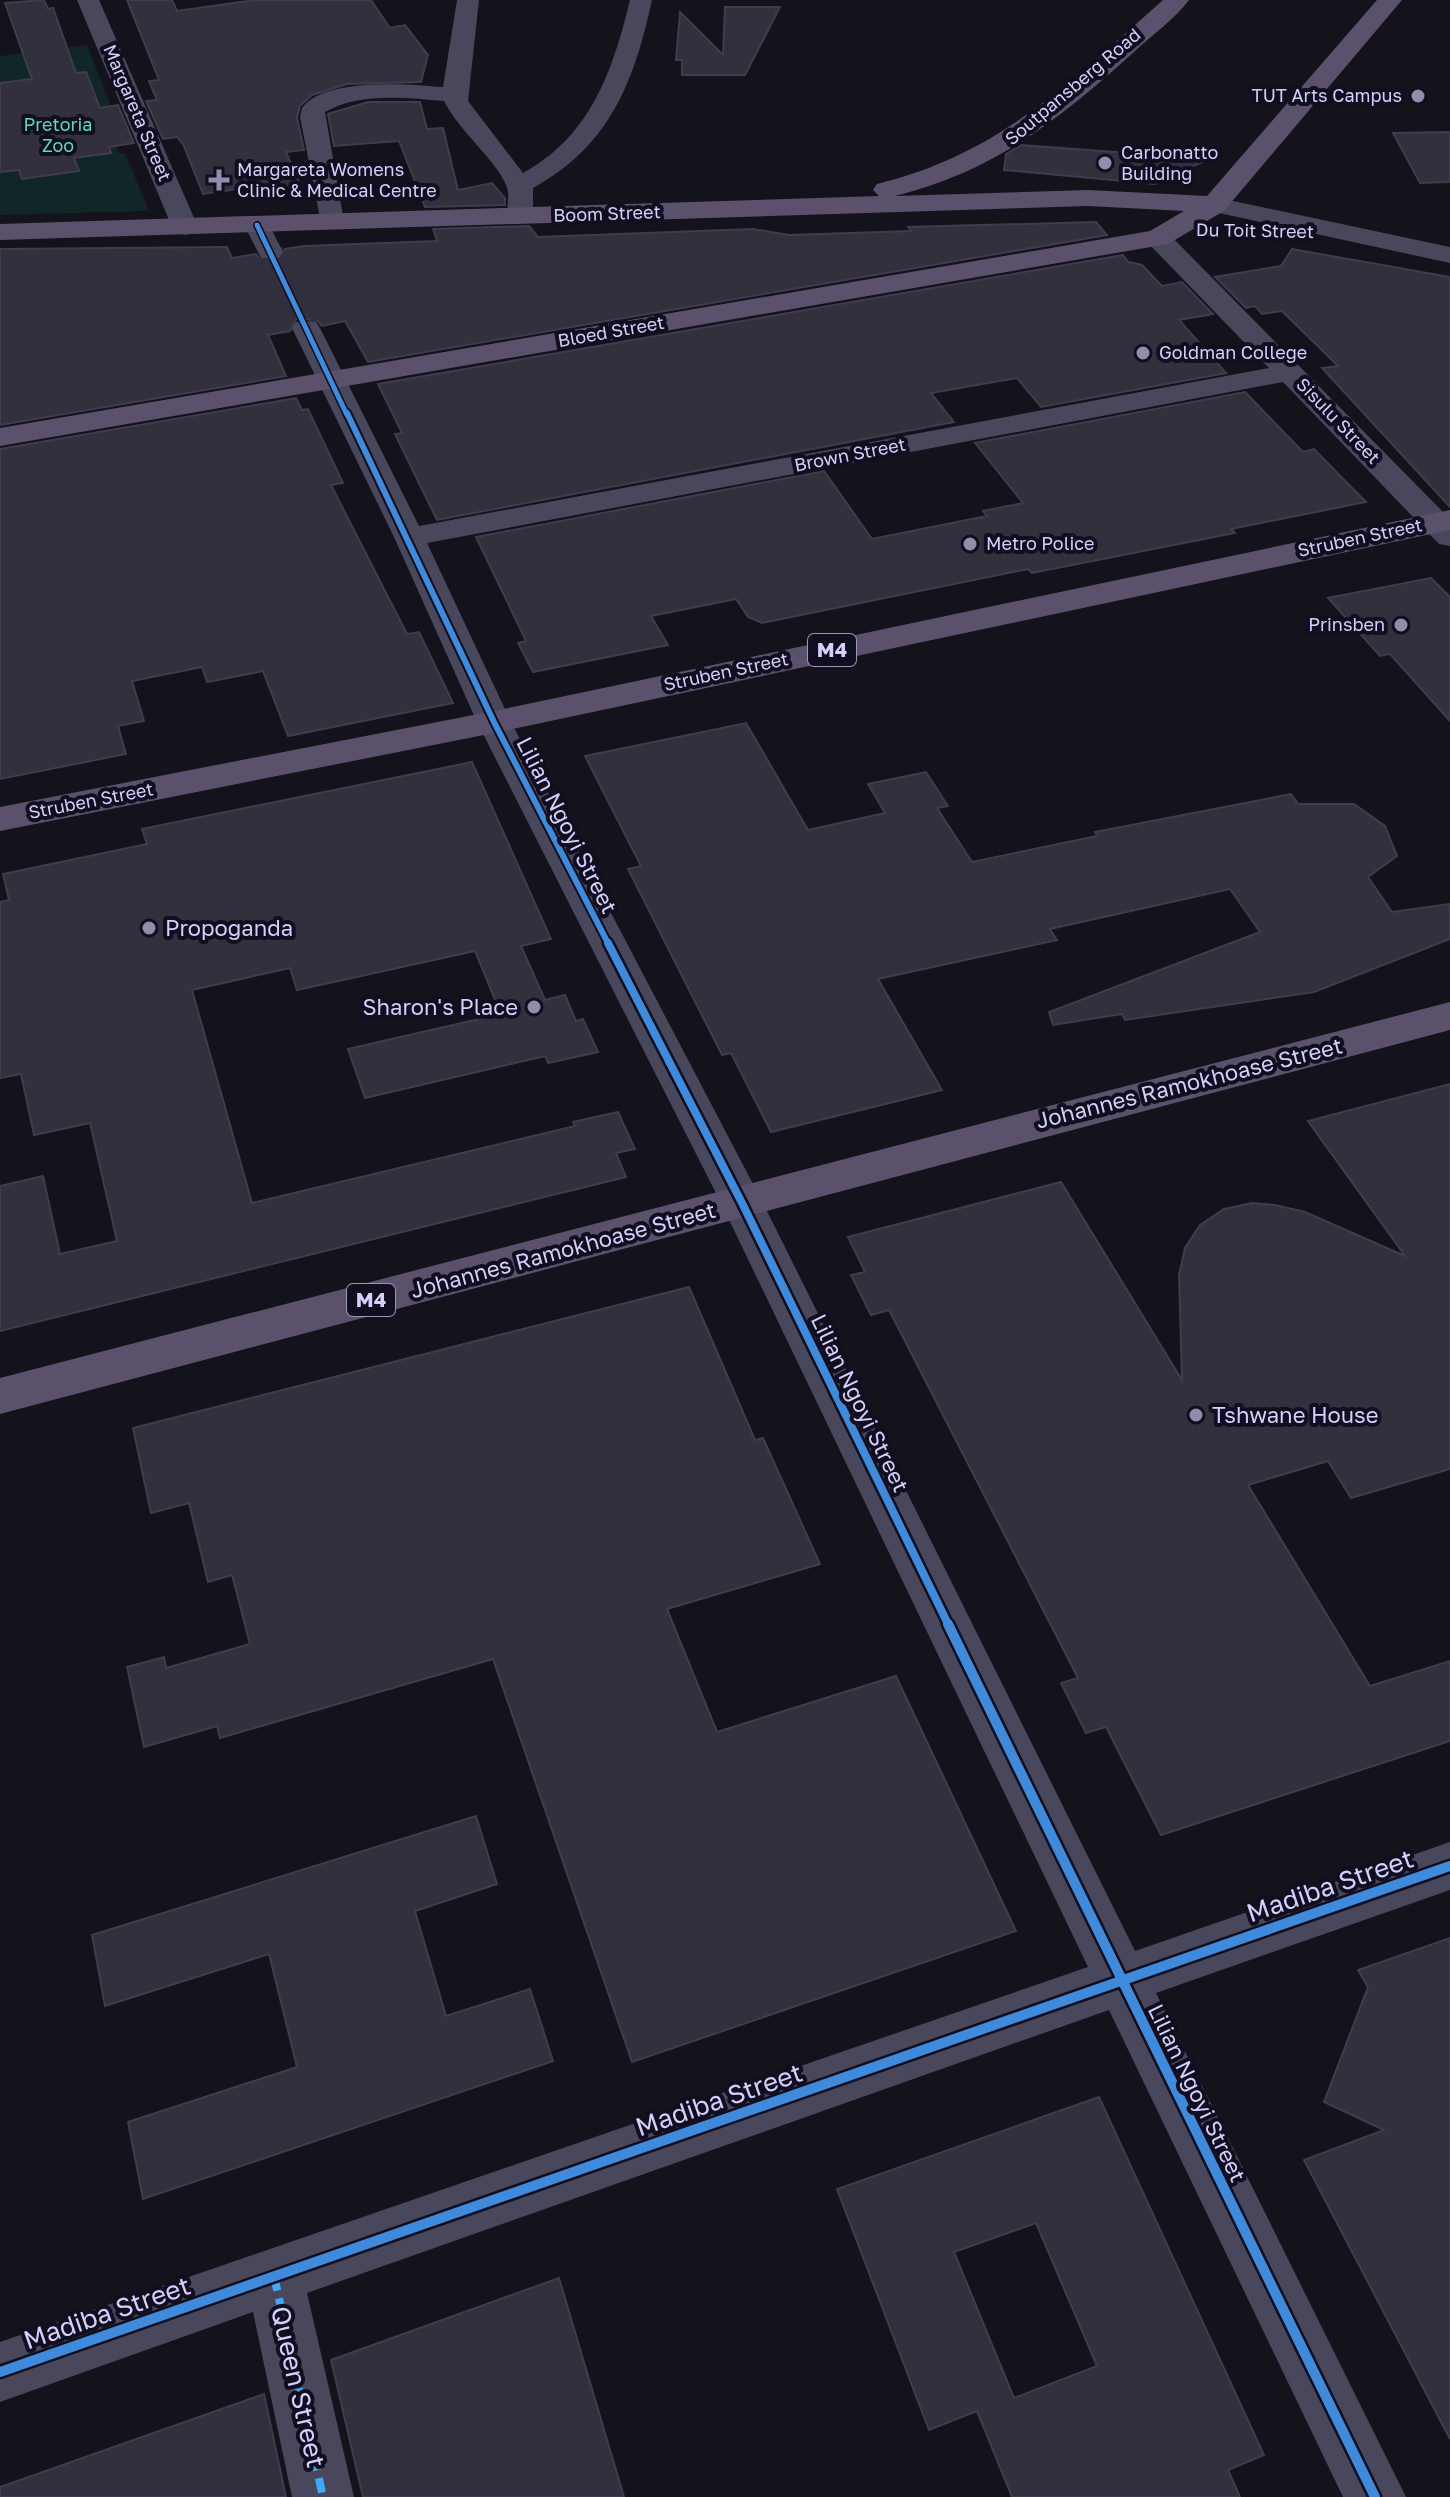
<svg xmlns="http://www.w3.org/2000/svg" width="1450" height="2497" viewBox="0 0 1450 2497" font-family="'Golos Text',sans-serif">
	<rect width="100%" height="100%" fill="#14121b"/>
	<polygon fill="#112626" points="87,45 125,142 115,144 118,153 125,153 149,211 0,215 0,56"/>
	<g fill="#32303d" stroke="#403c4e" stroke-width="2" fill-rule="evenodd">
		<polygon points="44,0 48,9 53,8 76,73 86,72 100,108 118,105 134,143 109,147 111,153 74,158 79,171 22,179 19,170 0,172 0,83 32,79 5,3"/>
		<polygon points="127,0 172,0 177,11 255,0 371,0 390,28 405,25 428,55 421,82 347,84 312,95 300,106 297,118 304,150 286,152 303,192 272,196 266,185 203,194 183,144 177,137 163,139 146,101 157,100 149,81 159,80"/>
		<polygon points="725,7 780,7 745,75 682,75 682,60 676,60 680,12 723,55"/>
		<polygon points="368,102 420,102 427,129 443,128 458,190 492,183 505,198 505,205 425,207 399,141 334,146 328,114"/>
		<polygon points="1450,132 1450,182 1420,183 1393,133"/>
		<polygon points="1021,145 1209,159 1155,184 1004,170 1006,154"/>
		<polygon points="1096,222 1107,235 368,362 345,321 322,326 316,319 296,319 290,331 268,335 286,376 0,425 0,249 227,247 232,258 256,254 261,261 279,261 285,249 304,246 437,241 433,229 529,226 538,237 753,229 789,235 911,231 908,227"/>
		<polygon points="1292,249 1450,277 1450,507 1322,368 1338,366 1282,311 1262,314 1255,306 1246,308 1215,277 1281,266"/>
		<polygon points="1123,255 1128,262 1142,265 1162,286 1182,282 1213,314 1179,320 1226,373 1041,407 1017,378 931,393 954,422 437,520 395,434 402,433 378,384"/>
		<polygon points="1245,392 1303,452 1314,449 1366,502 1231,529 1235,533 1189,542 1032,573 1028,569 762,623 748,617 736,599 651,616 668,645 533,672 518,643 526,641 476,537 824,471 872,539 987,516 983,511 1023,503 975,443"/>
		<polygon points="296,398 302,410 308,409 343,483 331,485 407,634 419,632 453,703 288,736 263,671 207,682 202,667 132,681 144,721 118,726 126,754 0,779 0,449"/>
		<polygon points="1431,578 1450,597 1450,721 1390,654 1380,656 1328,598"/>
		<polygon points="746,723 808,830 885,813 868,784 926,772 948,806 937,808 972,862 1097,836 1095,832 1291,794 1298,804 1354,804 1385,826 1397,856 1368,877 1392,912 1450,904 1450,939 1314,992 1125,1020 1122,1014 1053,1025 1049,1012 1260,932 1230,889 1050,929 1057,940 878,979 942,1090 771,1132 731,1053 722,1055 628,869 641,866 585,756"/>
		<polygon points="472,762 551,939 521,946 545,1000 565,995 576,1021 583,1019 598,1052 548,1063 545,1056 365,1098 348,1049 501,1014 475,951 297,990 290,968 192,990 252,1203 575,1126 573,1122 618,1112 635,1149 616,1153 626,1177 0,1331 0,1186 43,1176 60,1254 117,1241 90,1123 34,1135 21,1074 0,1078 0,902 9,900 3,874 147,844 142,829"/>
		<polygon points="1450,1084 1450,1469 1351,1498 1328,1461 1248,1485 1370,1686 1450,1661 1450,1741 1161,1835 1106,1727 1086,1733 1061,1683 1078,1678 889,1310 871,1315 851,1275 865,1272 848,1237 1061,1182 1182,1380 1179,1275 1185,1248 1200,1225 1224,1209 1252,1203 1275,1205 1305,1212 1405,1256 1308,1121"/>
		<polygon points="689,1287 755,1440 763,1438 820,1564 667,1609 717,1732 896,1676 1016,1931 632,2062 493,1659 220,1738 217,1726 144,1747 127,1667 164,1657 166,1668 250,1644 232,1575 208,1582 189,1503 151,1513 133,1428"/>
		<polygon points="476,1816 497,1884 415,1911 446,2016 530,1989 553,2061 143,2199 128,2122 297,2067 269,1954 105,2006 92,1935"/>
		<polygon points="1450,1938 1450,2439 1304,2160 1384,2130 1324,2102 1368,1987 1358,1970"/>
		<path d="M1099,2097l165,358 -36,15 12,27h-228l-35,-86 -48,19 -92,-241zM1036,2223l61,143 -83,32 -60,-146z"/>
		<polygon points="559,2278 624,2497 363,2497 331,2360"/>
		<polygon points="264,2394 286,2497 0,2497 0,2487"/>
	</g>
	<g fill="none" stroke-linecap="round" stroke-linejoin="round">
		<polyline stroke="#312e3d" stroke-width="26" stroke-dasharray="26 13" stroke-linecap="butt" points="270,252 306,328"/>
		<g fill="#48475c" fill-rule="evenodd">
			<polygon points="77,0 99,0 198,227 194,233 185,235 172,227"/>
			<path d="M457,0h22l-11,101 55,72c68,-37 90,-103 107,-173h22c-18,82 -42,146 -119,188v29l-4,6h-18c-8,-12 1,-26 -5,-38 -10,-25 -47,-54 -62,-84 -38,-3 -84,-9 -119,11l19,110 -4,6h-18l-22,-111 2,-9c22,-31 107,-24 141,-21z"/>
			<polygon points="1214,197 1450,247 1450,263 1205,210 1201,205"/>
			<polygon points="257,217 266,219 283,252 279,258 261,258 244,225"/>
			<polygon points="1158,230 1167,232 1450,519 1450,546 1439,544 1283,382 427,543 511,722 763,1203 1135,1951 1450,1842 1450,1890 1156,1993 1406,2497 1343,2497 1109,2010 307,2293 354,2497 292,2497 253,2312 0,2402 0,2342 1088,1967 721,1203 477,722 394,537 292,328 296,322 316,322 320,328 419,526 1269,368 1149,244 1145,238 1149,232"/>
		</g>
		<g fill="#5b516d" fill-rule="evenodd">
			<path d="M1163,0h26c-14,19 -37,35 -54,51 -75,68 -140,120 -240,145l193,-6 119,6 170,-196h25l-178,211 -56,33 -1168,202v-18l1150,-197 34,-20 -96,-5 -1088,34v-16l879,-28 -6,-6 4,-6c123,-30 193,-102 286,-184z"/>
			<polygon points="1450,510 1450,530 494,733 0,831 0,807 494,711"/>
			<polygon points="1450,1002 1450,1030 0,1414 0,1378"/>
		</g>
		<polyline stroke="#3fa9f5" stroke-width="8" stroke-dasharray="15 8" stroke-linecap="butt" points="274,2276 323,2497"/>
		<defs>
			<polyline id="cycleway-far3" points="257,225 347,415"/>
			<polyline id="cycleway-far2" points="347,413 494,722 609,945"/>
			<polyline id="cycleway-far1" points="608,943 742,1203 949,1626"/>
			<g id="cycleway">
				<polyline points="948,1624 1375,2497"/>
				<polyline points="0,2372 1450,1866"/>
			</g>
		</defs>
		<use href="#cycleway-far3" stroke="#110e1f" stroke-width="8"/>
		<use href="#cycleway-far2" stroke="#110e1f" stroke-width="10"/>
		<use href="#cycleway-far1" stroke="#110e1f" stroke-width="13"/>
		<use href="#cycleway" stroke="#110e1f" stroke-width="15"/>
		<use href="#cycleway-far3" stroke="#408adc" stroke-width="5"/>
		<use href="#cycleway-far2" stroke="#408adc" stroke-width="6"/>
		<use href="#cycleway-far1" stroke="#408adc" stroke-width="8"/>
		<use href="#cycleway" stroke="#408adc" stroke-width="10"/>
	</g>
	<g fill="#918dad" stroke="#110e1f" stroke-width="3">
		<circle cx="1418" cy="96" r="8"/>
		<circle cx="1105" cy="163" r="8"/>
		<path d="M215 168h8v8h8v8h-8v8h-8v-8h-8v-8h8z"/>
		<circle cx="1143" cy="353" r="8"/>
		<circle cx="970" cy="544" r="8"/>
		<circle cx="1401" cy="625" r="8"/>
		<circle cx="149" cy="928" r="8"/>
		<circle cx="534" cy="1007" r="8"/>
		<circle cx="1196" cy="1415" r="8"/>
	</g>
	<g text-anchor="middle" stroke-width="8" stroke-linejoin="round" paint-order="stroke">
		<g font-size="18" fill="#d4cffc" stroke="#110e1f">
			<text transform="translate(1073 87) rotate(-40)" y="6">Soutpansberg Road</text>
			<text transform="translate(137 113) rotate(67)" y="6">Margareta Street</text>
			<text transform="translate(607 214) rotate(-2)" y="6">Boom Street</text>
			<text transform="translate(1255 231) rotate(1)" y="6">Du Toit Street</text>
			<text transform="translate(611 332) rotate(-10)" y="6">Bloed Street</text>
			<text transform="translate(1338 421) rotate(46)" y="6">Sisulu Street</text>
			<text transform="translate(850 455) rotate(-11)" y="6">Brown Street</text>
			<text transform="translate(1360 538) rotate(-12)" y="6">Struben Street</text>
			<text transform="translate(726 672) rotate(-12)" y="6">Struben Street</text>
			<text transform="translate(91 801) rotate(-11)" y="6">Struben Street</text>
		</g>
		<g font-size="18" fill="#d4cffc" stroke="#110e1f" text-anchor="start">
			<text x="1402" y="102" text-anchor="end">TUT Arts Campus</text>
			<text x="1121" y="159">Carbonatto<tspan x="1121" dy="21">Building</tspan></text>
			<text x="237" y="176">Margareta Womens<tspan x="237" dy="21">Clinic &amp; Medical Centre</tspan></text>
			<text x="1159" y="359">Goldman College</text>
			<text x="986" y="550">Metro Police</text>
			<text x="1385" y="631" text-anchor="end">Prinsben</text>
		</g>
		<g font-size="18" fill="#60d7ba" stroke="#110e1f">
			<text x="58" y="131">Pretoria<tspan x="58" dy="21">Zoo</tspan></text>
		</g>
		<g fill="#110e1f" stroke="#9a95ba" stroke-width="2">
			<rect x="808" y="634" width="48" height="32" rx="6"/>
			<rect x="347" y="1284" width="48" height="32" rx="6"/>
		</g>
		<g font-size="20" font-weight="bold" fill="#d4cffc">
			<text x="832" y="657">M4</text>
			<text x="371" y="1307">M4</text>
		</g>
		<g font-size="22" fill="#d4cffc" stroke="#110e1f">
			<text transform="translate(567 825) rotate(63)" y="8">Lilian Ngoyi Street</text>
			<text transform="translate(1189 1083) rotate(-14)" y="8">Johannes Ramokhoase Street</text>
			<text transform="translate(563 1250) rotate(-15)" y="8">Johannes Ramokhoase Street</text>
			<text transform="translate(860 1403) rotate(64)" y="8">Lilian Ngoyi Street</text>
			<text transform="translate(1197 2093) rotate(64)" y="8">Lilian Ngoyi Street</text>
		</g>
		<g font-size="22" fill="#d4cffc" stroke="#110e1f" text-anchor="start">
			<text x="165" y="936">Propoganda</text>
			<text x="518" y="1015" text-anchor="end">Sharon's Place</text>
			<text x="1212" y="1423">Tshwane House</text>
		</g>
		<g font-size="26" fill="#d4cffc" stroke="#110e1f">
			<text transform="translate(1330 1886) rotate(-19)" y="9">Madiba Street</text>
			<text transform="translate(719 2100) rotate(-19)" y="9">Madiba Street</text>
			<text transform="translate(107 2313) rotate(-19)" y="9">Madiba Street</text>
			<text transform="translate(298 2387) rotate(77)" y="9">Queen Street</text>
		</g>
	</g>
</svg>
